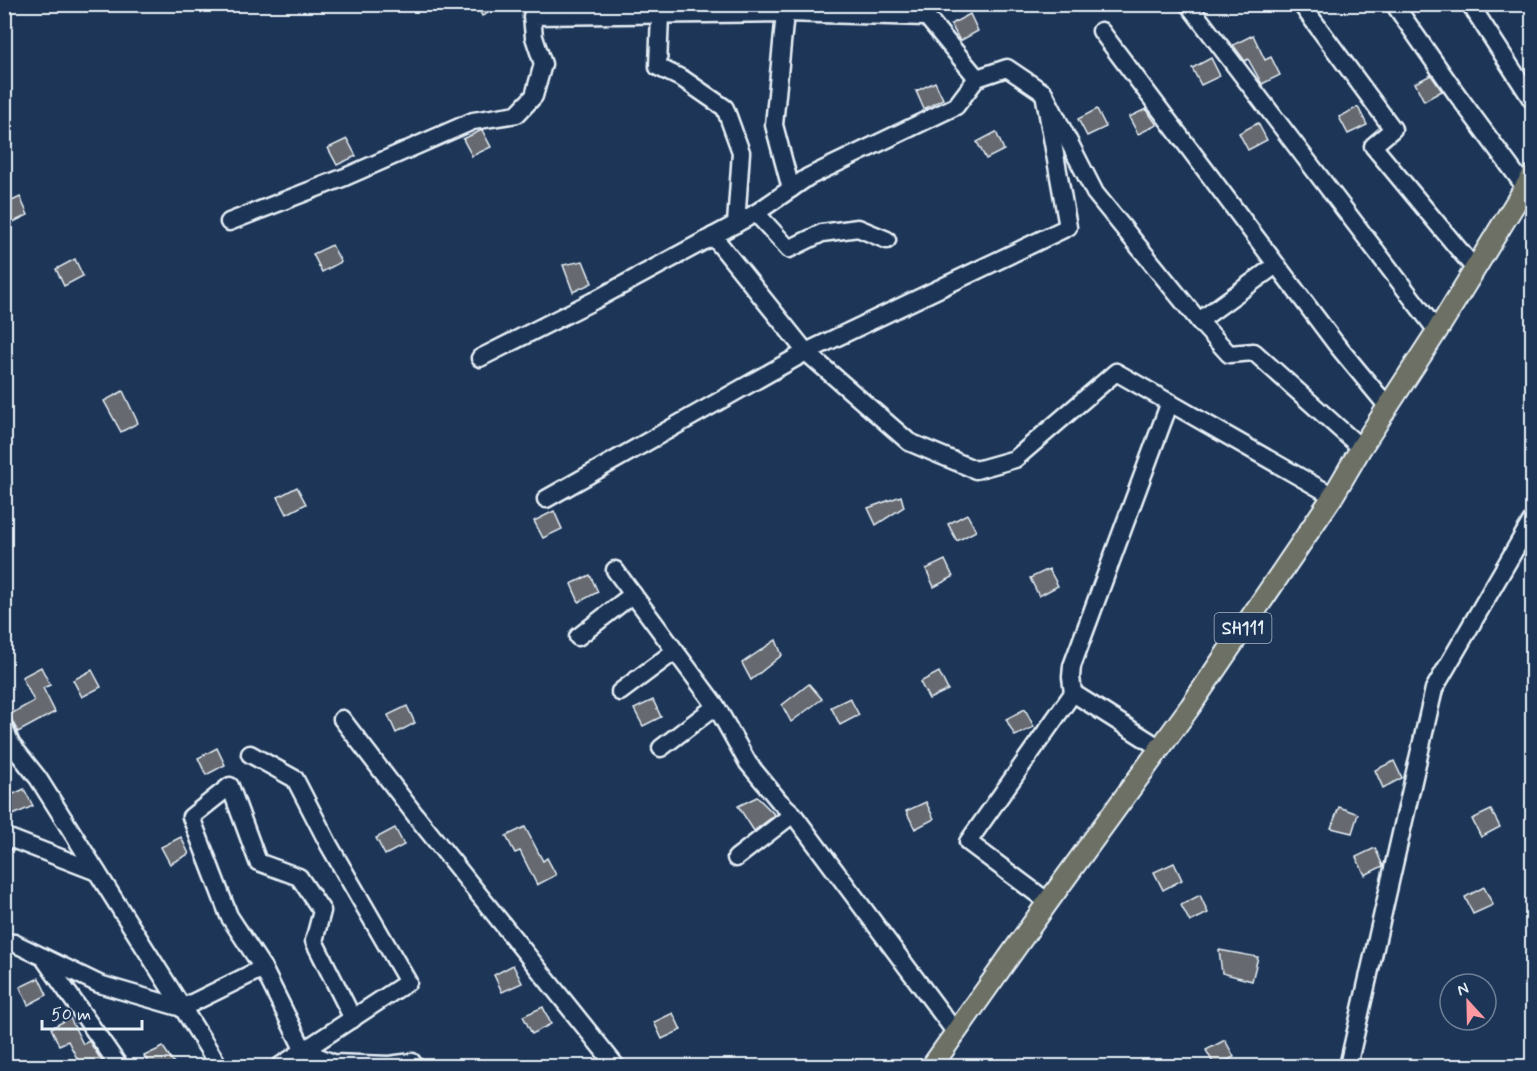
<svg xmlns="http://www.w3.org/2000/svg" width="1537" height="1071" viewBox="0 0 1537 1071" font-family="Mynerve,sans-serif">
	<rect width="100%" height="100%" fill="#1d3557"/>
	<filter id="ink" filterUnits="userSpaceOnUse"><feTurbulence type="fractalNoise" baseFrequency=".0167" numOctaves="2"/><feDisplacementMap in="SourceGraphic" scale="12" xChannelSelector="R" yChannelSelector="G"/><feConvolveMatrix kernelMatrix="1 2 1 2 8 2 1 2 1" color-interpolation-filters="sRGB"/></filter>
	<g filter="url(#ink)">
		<g fill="#666a70" stroke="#e8f1f8" stroke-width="1.5">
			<polygon points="476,4 506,4 482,16"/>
			<polygon points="970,14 978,31 960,41 951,24"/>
			<polygon points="1253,35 1265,60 1271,57 1280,75 1262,84 1248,59 1245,61 1233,45"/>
			<polygon points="1211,58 1220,76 1201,85 1192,68"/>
			<polygon points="1431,75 1442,91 1424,101 1415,83"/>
			<polygon points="935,82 943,99 924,109 916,91"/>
			<polygon points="1358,107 1367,125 1348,134 1339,117"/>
			<polygon points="1097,109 1106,127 1087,136 1078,119"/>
			<polygon points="1146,109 1157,125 1138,134 1129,117"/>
			<polygon points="1258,123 1267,140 1248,150 1239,133"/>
			<polygon points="482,130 491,147 472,156 463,139"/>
			<polygon points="996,132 1004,150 986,159 977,142"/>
			<polygon points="347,139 356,156 337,165 328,148"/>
			<polygon points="20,197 28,215 9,224 4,215 4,205"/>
			<polygon points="332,245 341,262 322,272 313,254"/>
			<polygon points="75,259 83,276 64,286 56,269"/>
			<polygon points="583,261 592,283 573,292 563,265"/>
			<polygon points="123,391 138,423 121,432 104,401"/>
			<polygon points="297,487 306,504 287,514 278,497"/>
			<polygon points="901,496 904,507 876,525 868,508"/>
			<polygon points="554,511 562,529 543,538 534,521"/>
			<polygon points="967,514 976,531 957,541 948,524"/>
			<polygon points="945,560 953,577 934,587 926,569"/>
			<polygon points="1049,569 1058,586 1039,596 1030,578"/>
			<polygon points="590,575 598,592 579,602 571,584"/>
			<polygon points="776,640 782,655 751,680 742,663"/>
			<polygon points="41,667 50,685 43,688 55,712 18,732 9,715 34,701 22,677"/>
			<polygon points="92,670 101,687 82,697 73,680"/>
			<polygon points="939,672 948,690 929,699 920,682"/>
			<polygon points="809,684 822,699 791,722 782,705"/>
			<polygon points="850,698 859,715 840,725 831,707"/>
			<polygon points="653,700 661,717 643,726 634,709"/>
			<polygon points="407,706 415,723 396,733 388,715"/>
			<polygon points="1025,709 1034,727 1015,736 1006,719"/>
			<polygon points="217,748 225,765 206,775 198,758"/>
			<polygon points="1394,761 1402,778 1383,788 1375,770"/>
			<polygon points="24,789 33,806 13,815 5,798"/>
			<polygon points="757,797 775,815 754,831 738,806"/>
			<polygon points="926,802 934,819 915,829 906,811"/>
			<polygon points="1339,807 1358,814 1352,833 1331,828"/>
			<polygon points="1491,810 1500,827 1481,837 1472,819"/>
			<polygon points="525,827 543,861 547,858 556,875 537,885 520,851 515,853 506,836"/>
			<polygon points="395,828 404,845 385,855 376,838"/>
			<polygon points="181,837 189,854 170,864 161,847"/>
			<polygon points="1375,848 1383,866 1365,875 1356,857"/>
			<polygon points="1174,863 1182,880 1163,890 1154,872"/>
			<polygon points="1484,887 1493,905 1473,914 1465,897"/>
			<polygon points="1200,895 1208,913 1190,922 1181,905"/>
			<polygon points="1219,950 1258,957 1252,981 1222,973"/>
			<polygon points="513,965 522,983 502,992 494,975"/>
			<polygon points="39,978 47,995 28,1005 20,987"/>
			<polygon points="543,1007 551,1024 532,1034 523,1016"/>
			<polygon points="673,1013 681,1030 662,1039 654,1022"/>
			<polygon points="70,1018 83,1044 89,1041 105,1066 81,1066 68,1041 59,1045 51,1028"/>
			<polygon points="1225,1040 1234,1057 1215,1066 1206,1050"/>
			<polygon points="163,1047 176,1066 151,1066 144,1056"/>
		</g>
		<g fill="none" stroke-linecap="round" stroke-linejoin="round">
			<defs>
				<g id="minor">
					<polyline points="916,4 977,78 1007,68 1044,93 1095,193 1199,321"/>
					<polyline points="1188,4 1437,331"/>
					<polyline points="1301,4 1393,129 1373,146 1475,269"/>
					<polyline points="1394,4 1456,93 1525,187"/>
					<polyline points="1470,4 1532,100"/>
					<polyline points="785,13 774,125 791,189"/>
					<polyline points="660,14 658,67 683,79 725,108 741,152 736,224"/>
					<polyline points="1101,31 1336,344 1388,407"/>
					<polyline points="756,213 789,249 822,233 858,228 887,240"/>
					<polyline points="229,222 345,177 473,121 517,114 534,96 543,64 534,37 532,16 785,13 925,17"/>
					<polyline points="713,236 806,352 909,442 976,470 1015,459 1116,372 1333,496"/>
					<polyline points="1276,265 1199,321 1229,354 1254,352 1361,448"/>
					<polyline points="480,358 593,301 756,213 808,177 956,106 977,78"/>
					<polyline points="546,499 806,352 1068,227 1044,93"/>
					<polyline points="615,570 716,706 748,763 780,802 793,814 956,1033"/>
					<polyline points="578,637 633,594"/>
					<polyline points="620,692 675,651"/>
					<polyline points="1073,693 1160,748"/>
					<polyline points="342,719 416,816 616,1066"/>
					<polyline points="4,727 11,744 38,778 219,1066"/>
					<polyline points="661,748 716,706"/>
					<polyline points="250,754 295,779 329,845 408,982 280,1066"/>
					<polyline points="4,836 97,872"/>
					<polyline points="736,858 793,814"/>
					<polyline points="1048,902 968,842 1073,693 1071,677 1072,666 1170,402"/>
					<polyline points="4,942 14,943 99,984 182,1008 263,968 229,916 191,817 230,786 258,862 299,877 322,911 314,941 353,1019"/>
					<polyline points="43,957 119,1066"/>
					<polyline points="263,968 304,1051 333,1063 389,1065 412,1062 414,1066"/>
					<polyline points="1348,1066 1434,689 1532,520"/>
				</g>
				<polyline id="major" points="932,1066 1048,902 1190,707 1333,496 1361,448 1437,331 1532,176"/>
			</defs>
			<use href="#minor" stroke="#e8f1f8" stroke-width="21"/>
			<use href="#major" stroke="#e8f1f8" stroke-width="24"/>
			<use href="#minor" stroke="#1d3557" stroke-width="16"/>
			<use href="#major" stroke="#6c7065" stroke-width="20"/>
		</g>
	</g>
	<g text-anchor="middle" stroke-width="4.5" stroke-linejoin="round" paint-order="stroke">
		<rect fill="#1d3557" stroke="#abb9c8" stroke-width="1.5" x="1214.5" y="613" width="57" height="30" rx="4.5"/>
		<g font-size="18" font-weight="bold" fill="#e8f1f8">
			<text x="1243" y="634">SH111</text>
		</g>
	</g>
	<rect width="1537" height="1071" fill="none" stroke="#1d3557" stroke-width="24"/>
	<rect x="12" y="12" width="1513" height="1047" fill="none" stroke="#e8f1f8" stroke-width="2" filter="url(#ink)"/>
	<g transform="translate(1468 1002) rotate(338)"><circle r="28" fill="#1d3557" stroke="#6e8097" stroke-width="1.5"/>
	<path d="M0-4.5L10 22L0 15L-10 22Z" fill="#ff9aa2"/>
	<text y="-9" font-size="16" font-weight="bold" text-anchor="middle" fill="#e8f1f8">N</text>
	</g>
	<path d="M42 1020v9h100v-9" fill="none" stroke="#e8f1f8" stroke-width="3"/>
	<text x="51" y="1020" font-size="18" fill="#e8f1f8" stroke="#1d3557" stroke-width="4.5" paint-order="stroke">50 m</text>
</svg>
